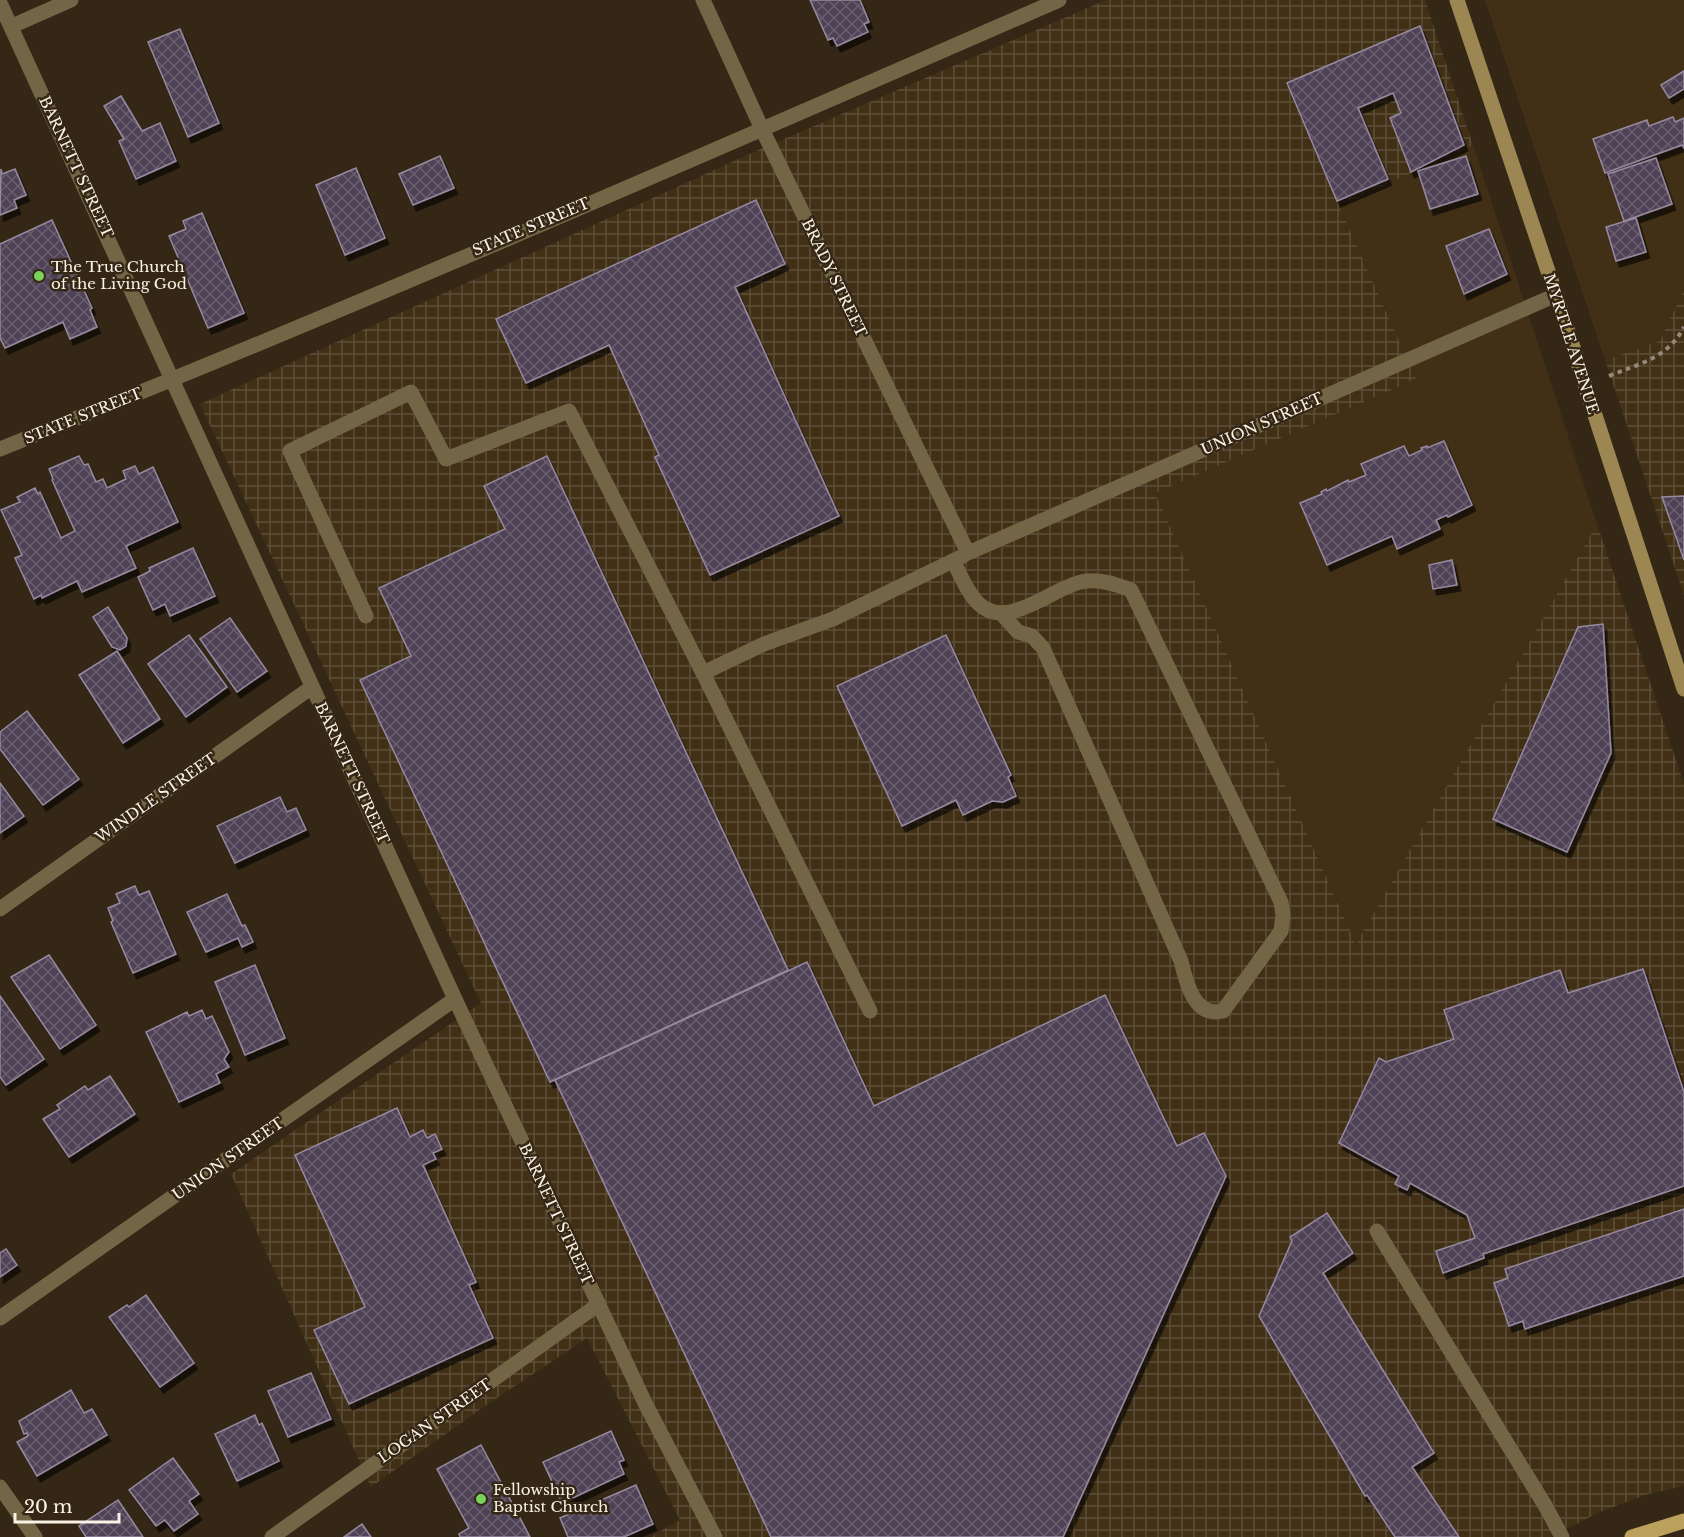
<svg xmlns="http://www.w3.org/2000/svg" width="1684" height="1537" viewBox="0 0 1684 1537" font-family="'Libre Baskerville',serif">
	<defs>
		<pattern id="industrial-grid" width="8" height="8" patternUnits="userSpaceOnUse" patternTransform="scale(1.5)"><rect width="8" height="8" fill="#412f16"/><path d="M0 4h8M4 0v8" fill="none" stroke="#5d4e38"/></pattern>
		<pattern id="building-cross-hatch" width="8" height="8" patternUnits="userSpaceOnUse" patternTransform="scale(1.5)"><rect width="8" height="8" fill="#4f4256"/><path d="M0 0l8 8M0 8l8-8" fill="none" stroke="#695e6e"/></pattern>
		<filter id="shadow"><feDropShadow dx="3.5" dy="6" stdDeviation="0" flood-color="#0009"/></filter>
	</defs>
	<rect width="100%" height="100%" fill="#352715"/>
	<g fill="#412f16">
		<polygon points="1485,0 1684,0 1684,289 1660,341 1605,360"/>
		<polygon points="1473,145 1597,524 1356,944 1155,493 1416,379 1339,206"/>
	</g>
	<g fill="url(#industrial-grid)">
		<polygon points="1106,0 1425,0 1473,145 1339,206 1416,379 1155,493 1356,944 1597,524 1684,784 1684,1486 1645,1495 1600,1512 1551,1537 650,1537 680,1520 587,1338 485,1406 371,1487 231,1174 481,1003 200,404 756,151"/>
		<polygon points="1684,289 1684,595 1605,360 1660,341"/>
	</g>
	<g fill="url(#building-cross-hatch)" stroke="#97899f" stroke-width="1.5" filter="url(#shadow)">
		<polygon points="810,0 860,0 869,22 864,24 868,32 837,46 833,38 828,40"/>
		<polygon points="1420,26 1464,145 1411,172 1390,118 1401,113 1393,93 1358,108 1388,179 1337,201 1287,83"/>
		<polygon points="180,29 219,123 188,137 148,42"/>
		<polygon points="1684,71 1684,89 1669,98 1661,85"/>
		<polygon points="121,96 142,131 160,123 176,161 136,179 119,141 124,139 104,106"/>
		<polygon points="1673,117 1675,122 1684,118 1684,148 1682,145 1605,173 1593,139 1647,120 1649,126"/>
		<polygon points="440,156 454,188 413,205 399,174"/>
		<polygon points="1466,156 1478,194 1430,209 1418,171"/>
		<polygon points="1656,158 1672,204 1624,221 1608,174"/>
		<polygon points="356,168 385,238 345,255 316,185"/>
		<polygon points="1,169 2,174 15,169 26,195 14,200 17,208 0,215"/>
		<polygon points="756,200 785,264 735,287 839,516 710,575 655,457 659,455 609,345 526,383 496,319"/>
		<polygon points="202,213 244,313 208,328 169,236 186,229 183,221"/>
		<polygon points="1636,218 1646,252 1616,261 1606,227"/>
		<polygon points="52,220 92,308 90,310 97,327 70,339 63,322 5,348 0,338 0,244"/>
		<polygon points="1489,229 1507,274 1464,294 1446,246"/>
		<polygon points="1444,441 1472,505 1448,517 1447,515 1436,520 1440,529 1397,549 1392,536 1327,565 1300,503 1322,494 1321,492 1326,489 1327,491 1348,480 1349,482 1366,475 1361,464 1404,446 1409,456 1422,450 1421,448 1427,446 1427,448"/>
		<polygon points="79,456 84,465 88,464 96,482 103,479 107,488 126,479 123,471 135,466 139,474 153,467 178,522 126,546 136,568 82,592 77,581 42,598 41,595 34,599 15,558 22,555 1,510 20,502 17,497 35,488 38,494 40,492 61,538 75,531 52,480 53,479 49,469"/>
		<polygon points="547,456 788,970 550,1082 360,680 411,656 379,588 505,529 484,486"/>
		<polygon points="1684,496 1684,560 1662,497"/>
		<polygon points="193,548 215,596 170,616 165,604 153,610 138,577 150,571 149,568"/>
		<polygon points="1452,560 1457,585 1433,589 1429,565"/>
		<polygon points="108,607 127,638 126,646 120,650 112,647 93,617"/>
		<polygon points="230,618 267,671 237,692 200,639"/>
		<polygon points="1603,624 1611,753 1567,852 1493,819 1578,627"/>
		<polygon points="189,635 227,687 186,717 148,664"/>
		<polygon points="946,635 1011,775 1008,777 1016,796 1003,802 992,801 963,815 956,800 902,826 837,686"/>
		<polygon points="117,651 160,719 123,743 79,675"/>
		<polygon points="27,711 79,779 43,805 0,749 0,732"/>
		<polygon points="0,783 24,816 0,833"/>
		<polygon points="280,797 287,812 296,808 306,830 235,863 217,826"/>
		<polygon points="135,886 139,895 149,891 176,954 133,973 111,922 113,921 108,908 120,903 116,894"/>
		<polygon points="227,894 242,926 245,925 253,942 242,947 238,938 206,952 187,912"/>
		<polygon points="49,955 96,1025 60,1049 11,977"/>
		<polygon points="807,962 874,1106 1105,995 1177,1146 1204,1133 1226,1176 1063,1537 771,1537 555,1080"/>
		<polygon points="255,965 285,1038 245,1055 215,982"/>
		<polygon points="1643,969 1684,1092 1684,1186 1483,1254 1484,1258 1443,1273 1436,1251 1475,1238 1467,1215 1410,1183 1407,1190 1395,1184 1399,1176 1339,1143 1379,1058 1386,1062 1454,1039 1444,1010 1560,970 1568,993"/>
		<polygon points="0,996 44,1059 6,1085 0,1077"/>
		<polygon points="202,1010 206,1019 212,1016 229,1052 224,1059 229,1067 216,1074 220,1083 179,1102 146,1032 187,1012 189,1016"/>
		<polygon points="110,1076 135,1114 69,1157 43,1119 60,1109 57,1105 85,1086 88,1090"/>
		<polygon points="397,1108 410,1137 423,1130 427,1138 435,1134 442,1149 433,1153 436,1159 423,1165 476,1282 469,1285 493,1338 349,1404 314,1330 365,1307 295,1155"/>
		<polygon points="1684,1209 1684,1276 1525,1329 1523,1321 1509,1326 1494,1283 1508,1278 1505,1269"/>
		<polygon points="1327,1213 1353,1253 1323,1273 1434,1453 1412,1467 1459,1537 1395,1537 1367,1495 1365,1496 1259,1316 1292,1241 1290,1237"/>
		<polygon points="6,1249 17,1265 0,1277 0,1253"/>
		<polygon points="146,1295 194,1363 160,1387 109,1317 127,1305 129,1307"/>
		<polygon points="311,1373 331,1419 288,1437 268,1391"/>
		<polygon points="71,1390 84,1413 92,1409 107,1435 37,1476 17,1442 28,1436 27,1433 24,1434 19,1421"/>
		<polygon points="255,1415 259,1425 262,1423 279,1461 237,1481 215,1434"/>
		<polygon points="611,1431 624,1460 619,1462 624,1474 562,1503 543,1462"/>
		<polygon points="481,1445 530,1537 460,1537 459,1534 469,1528 437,1469"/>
		<polygon points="173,1458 199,1494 189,1501 198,1514 174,1531 165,1520 156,1526 129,1490"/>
		<polygon points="636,1485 653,1524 624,1537 568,1537 560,1518"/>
		<polygon points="118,1500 143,1537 86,1537 79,1526"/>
		<polygon points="362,1524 371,1537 344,1537"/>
	</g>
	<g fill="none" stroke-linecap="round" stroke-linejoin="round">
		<path stroke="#94897a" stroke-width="4" stroke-dasharray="4.5 4.5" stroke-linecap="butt" d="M1609,376c31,-13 58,-17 75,-49"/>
		<g stroke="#736646" stroke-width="15">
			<path d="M953,561c8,14 14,32 26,43 28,27 73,-16 102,-22 17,-4 35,2 50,8l150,312 2,13 -2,16 -58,80c-29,7 -37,-29 -42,-50l-138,-313 -11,-12 -14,-4 -17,-19"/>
			<polyline points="366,616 290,451 411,392 446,459 569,411 703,673 764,644 833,619 963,556"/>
			<polyline points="703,673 870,1011"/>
			<polyline points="1377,1231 1546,1507 1562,1537"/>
		</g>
		<g stroke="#736646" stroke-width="15">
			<polyline points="703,0 762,129 968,553 1556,295"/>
			<polyline points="0,3 455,999 646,1405 715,1537"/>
			<polyline points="12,26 71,0"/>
			<path d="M0,449c356,-142 708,-296 1059,-449"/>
			<polyline points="0,909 312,687"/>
			<polyline points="0,1318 455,999"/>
			<polyline points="0,1487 35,1537"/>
			<polyline points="272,1537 599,1304"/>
		</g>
		<polyline stroke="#9c8752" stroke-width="15" points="1457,0 1556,295 1684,689"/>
		<polyline stroke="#bca15c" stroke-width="15" points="1632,1537 1684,1521"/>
	</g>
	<g fill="#79d158" stroke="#352715" stroke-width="2">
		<circle cx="39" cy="276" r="6"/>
		<circle cx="481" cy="1499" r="6"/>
	</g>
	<g text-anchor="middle" stroke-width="5" stroke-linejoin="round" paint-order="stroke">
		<g font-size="15" fill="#fbf2e6" stroke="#352715">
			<text transform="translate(76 167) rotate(65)" y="5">BARNETT STREET</text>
			<text transform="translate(531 227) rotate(-23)" y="5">STATE STREET</text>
			<text transform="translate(834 278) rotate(64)" y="5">BRADY STREET</text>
			<text transform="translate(1571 344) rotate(72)" y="5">MYRTLE AVENUE</text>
			<text transform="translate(83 416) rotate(-22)" y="5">STATE STREET</text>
			<text transform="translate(1262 424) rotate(-24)" y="5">UNION STREET</text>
			<text transform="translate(352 773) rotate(65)" y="5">BARNETT STREET</text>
			<text transform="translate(156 798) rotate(-35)" y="5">WINDLE STREET</text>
			<text transform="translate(228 1159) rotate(-35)" y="5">UNION STREET</text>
			<text transform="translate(556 1214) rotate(65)" y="5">BARNETT STREET</text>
			<text transform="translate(435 1421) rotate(-35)" y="5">LOGAN STREET</text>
		</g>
		<g font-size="15" fill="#fbf2e6" stroke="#352715" text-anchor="start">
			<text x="51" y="272">The True Church<tspan x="51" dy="17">of the Living God</tspan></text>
			<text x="493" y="1495">Fellowship<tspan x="493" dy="17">Baptist Church</tspan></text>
		</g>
	</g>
	<path d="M15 1513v9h104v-9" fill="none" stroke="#fbf2e6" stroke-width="3"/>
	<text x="24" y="1513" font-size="18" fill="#fbf2e6" stroke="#352715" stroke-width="4.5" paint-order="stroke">20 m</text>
</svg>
